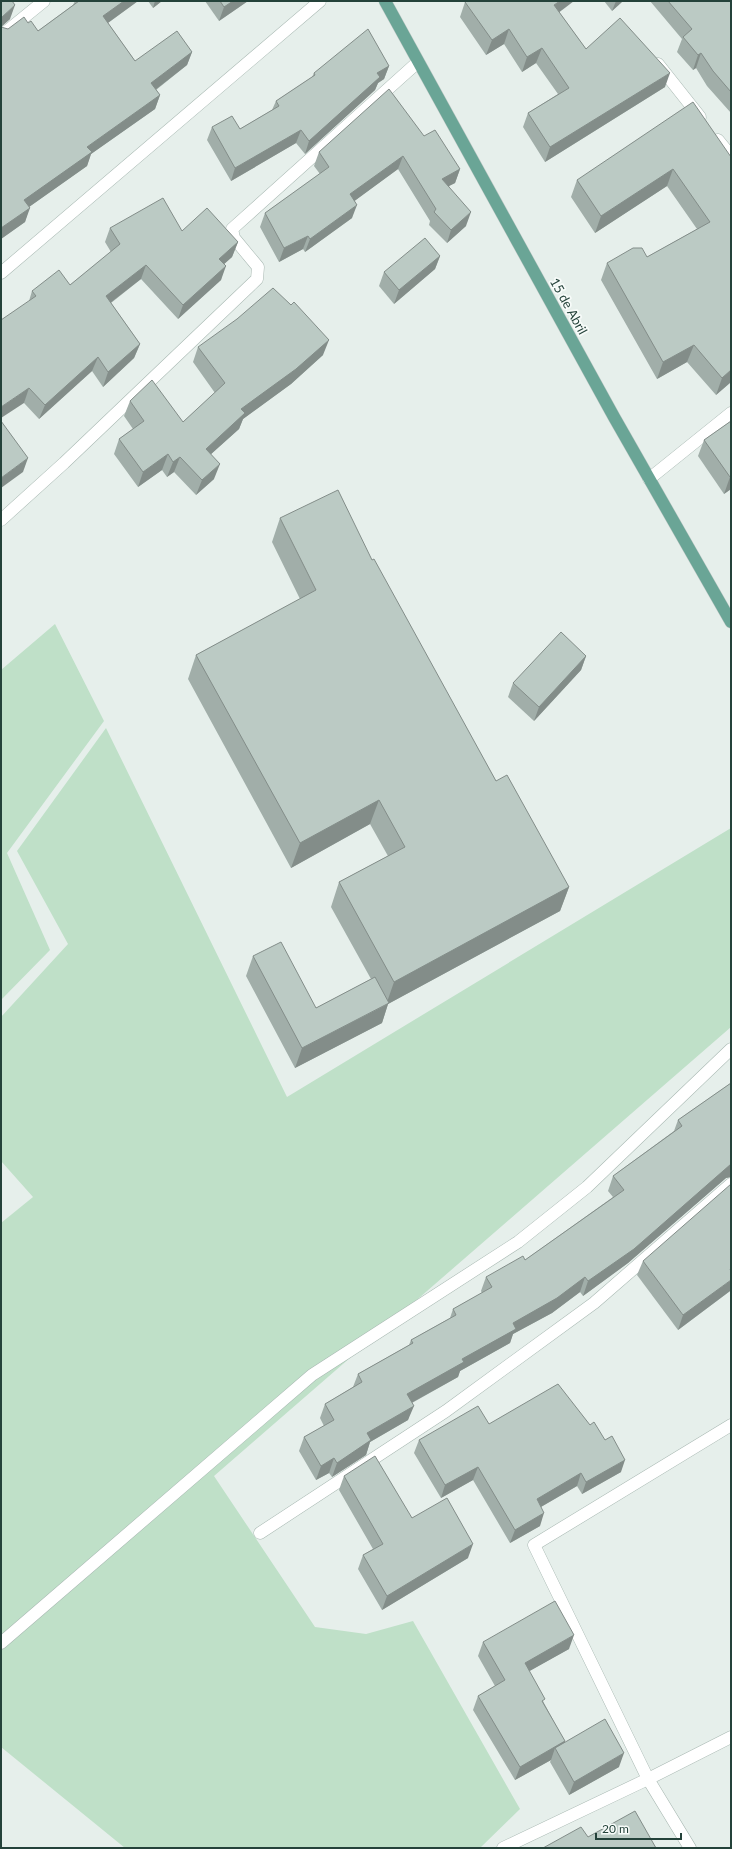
<svg xmlns="http://www.w3.org/2000/svg" width="732" height="1849" viewBox="0 0 732 1849" font-family="Lato,sans-serif">
	<rect width="100%" height="100%" fill="#e6efeb"/>
	<g fill="#bfe0c8">
		<polygon points="55,624 104,721 7,853 50,950 1,1000 1,670"/>
		<polygon points="106,728 287,1097 731,828 731,1027 214,1476 315,1627 366,1634 413,1621 520,1809 480,1848 125,1848 1,1747 1,1223 33,1197 1,1161 1,1017 68,944 17,851"/>
	</g>
	<g fill="none" stroke-linecap="round" stroke-linejoin="round">
		<defs>
			<g id="minor">
				<polyline points="1,36 44,1"/>
				<polyline points="658,64 700,117"/>
				<polyline points="718,140 731,156"/>
				<polyline points="1,273 320,1"/>
				<polyline points="649,479 731,413"/>
				<polyline points="1,520 64,463 257,279 258,267 234,238 232,229 418,62"/>
				<polyline points="260,1533 446,1411 594,1303 731,1184"/>
				<polyline points="1,1643 312,1375 518,1242 587,1187 731,1049"/>
				<polyline points="503,1848 648,1779 731,1737"/>
				<polyline points="690,1848 648,1779 534,1545 731,1425"/>
			</g>
			<polyline id="primary" points="385,1 614,417 731,622"/>
		</defs>
		<use href="#minor" stroke="#a8b8b2" stroke-width="13"/>
		<use href="#primary" stroke="#c2cac8" stroke-width="13"/>
		<use href="#minor" stroke="#fff" stroke-width="12"/>
		<use href="#primary" stroke="#6aa596" stroke-width="12"/>
	</g>
	<g fill="#a1aea9">
		<polygon points="1,1 10,19 1,27 8,29 28,23 38,31 73,5 75,1 138,1 108,23 135,61 192,52 187,65 156,90 160,95 155,109 91,154 87,166 29,207 25,222 1,239"/>
		<polygon points="148,1 162,1 153,8"/>
		<polygon points="205,1 248,1 219,21"/>
		<polygon points="604,1 623,1 612,11"/>
		<polygon points="650,1 731,1 731,113 707,86 696,68 693,70 677,52 682,39"/>
		<polygon points="465,2 559,12 586,49 665,87 545,162 523,127 528,113 558,94 536,63 522,72 504,44 486,55 460,17"/>
		<polygon points="389,66 384,79 378,83 375,90 305,154 296,143 231,181 207,140 212,127 240,129 272,110 276,101 312,77 314,73"/>
		<polygon points="424,136 460,169 455,183 449,186 466,226 447,243 429,225 430,221 398,169 354,201 352,218 305,252 303,249 279,262 260,227 265,213 320,174 314,166 319,152"/>
		<polygon points="731,157 731,382 716,395 687,362 657,379 601,280 607,263 647,257 697,229 667,186 595,233 571,197 577,180"/>
		<polygon points="110,228 182,231 238,242 232,257 224,264 221,280 178,319 141,279 111,303 140,344 134,358 103,387 92,371 39,419 24,403 29,301 32,291 70,285 111,252 105,242"/>
		<polygon points="440,256 435,269 394,304 379,286 384,272"/>
		<polygon points="198,347 323,355 291,384 243,419 239,429 211,454 214,479 196,495 174,472 167,477 162,470 138,487 114,454 119,439 133,429 124,416 130,401 183,422 215,393 193,362"/>
		<polygon points="731,421 731,489 724,494 698,456 704,440"/>
		<polygon points="280,518 372,560 496,781 569,887 560,911 388,1004 382,1023 295,1068 246,976 253,956 316,1008 371,979 331,907 339,882 388,856 370,824 291,868 188,679 196,655 300,599 272,542"/>
		<polygon points="586,656 581,670 534,721 508,697 513,683"/>
		<polygon points="731,1083 731,1177 726,1178 628,1263 583,1296 580,1292 552,1313 513,1334 510,1343 460,1371 458,1377 412,1403 408,1420 370,1442 366,1455 332,1477 329,1473 316,1480 299,1451 304,1437 324,1426 320,1418 325,1404 353,1387 358,1374 409,1345 411,1340 450,1318 453,1309 482,1293 481,1291 486,1277 525,1260 613,1197 608,1191 613,1176 674,1131 678,1120"/>
		<polygon points="643,1261 730,1291 678,1330 637,1275"/>
		<polygon points="489,1424 621,1472 582,1494 577,1486 541,1507 540,1526 510,1543 473,1480 441,1498 414,1453 419,1440"/>
		<polygon points="344,1476 412,1518 468,1558 382,1610 358,1569 363,1555 373,1549 339,1490"/>
		<polygon points="483,1642 569,1649 529,1671 544,1703 565,1742 619,1767 569,1795 550,1762 551,1760 515,1780 473,1710 478,1696 495,1686 478,1656"/>
	</g>
	<g fill="#838d89">
		<polygon points="124,1 138,1 98,30 103,16"/>
		<polygon points="155,1 162,1 153,8"/>
		<polygon points="233,1 248,1 219,21 224,7"/>
		<polygon points="560,1 574,1 549,20 554,5"/>
		<polygon points="616,1 623,1 612,11"/>
		<polygon points="15,5 10,19 1,27 1,18"/>
		<polygon points="509,29 504,44 486,55 492,40"/>
		<polygon points="542,48 536,63 522,72 527,57"/>
		<polygon points="192,52 187,65 146,97 151,83"/>
		<polygon points="701,53 696,68 693,70 698,55"/>
		<polygon points="389,66 384,79 378,83 375,90 305,154 309,141 377,73"/>
		<polygon points="670,73 665,87 545,162 550,147"/>
		<polygon points="160,95 155,109 91,154 87,166 19,214 24,200 87,147"/>
		<polygon points="301,130 296,143 231,181 235,168"/>
		<polygon points="403,156 398,169 345,208 350,194"/>
		<polygon points="460,169 455,183 437,192 442,179"/>
		<polygon points="673,169 667,186 595,233 601,216"/>
		<polygon points="357,205 352,218 305,252 310,239"/>
		<polygon points="30,208 25,222 1,239 1,228"/>
		<polygon points="471,212 466,226 447,243 451,230"/>
		<polygon points="308,236 303,249 279,262 284,248"/>
		<polygon points="238,242 232,257 214,273 219,259"/>
		<polygon points="440,256 435,269 394,304 399,290"/>
		<polygon points="146,265 141,279 101,310 106,296"/>
		<polygon points="226,266 221,280 178,319 183,305"/>
		<polygon points="329,340 323,355 291,384 243,419 239,429 200,464 206,449 241,409"/>
		<polygon points="140,344 134,358 103,387 108,372"/>
		<polygon points="694,345 687,362 657,379 663,362"/>
		<polygon points="98,357 92,371 39,419 45,405"/>
		<polygon points="731,370 731,382 716,395 722,378"/>
		<polygon points="29,388 24,403 1,418 1,407"/>
		<polygon points="168,454 162,470 138,487 143,472"/>
		<polygon points="180,457 174,472 167,477 173,462"/>
		<polygon points="28,458 23,472 1,488 1,478"/>
		<polygon points="220,464 214,479 196,495 202,480"/>
		<polygon points="730,477 731,477 731,489 724,494"/>
		<polygon points="586,656 581,670 534,721 539,707"/>
		<polygon points="379,800 370,824 291,868 300,843"/>
		<polygon points="569,887 560,911 388,1004 382,1023 295,1068 302,1048 386,1005 394,982"/>
		<polygon points="731,1164 731,1177 726,1178 628,1263 583,1296 588,1281"/>
		<polygon points="585,1277 580,1292 552,1313 513,1334 510,1343 460,1371 458,1377 402,1408 407,1394 462,1359 513,1323"/>
		<polygon points="731,1280 731,1289 730,1291 678,1330 683,1315"/>
		<polygon points="414,1406 408,1420 370,1442 366,1455 332,1477 337,1463 367,1433"/>
		<polygon points="334,1458 329,1473 316,1480 321,1466"/>
		<polygon points="625,1460 621,1472 582,1494 586,1482"/>
		<polygon points="478,1467 473,1480 441,1498 445,1485"/>
		<polygon points="581,1473 577,1486 532,1512 537,1499"/>
		<polygon points="544,1513 540,1526 510,1543 515,1530"/>
		<polygon points="473,1544 468,1558 382,1610 387,1596"/>
		<polygon points="574,1635 569,1649 519,1677 525,1663"/>
		<polygon points="565,1741 560,1755 555,1748 551,1760 515,1780 520,1767"/>
		<polygon points="624,1753 619,1767 569,1795 574,1782"/>
	</g>
	<g fill="#bbcac4" stroke="#838d89">
		<polygon points="1,1 12,1 15,5 1,18"/>
		<polygon points="79,1 124,1 103,16 135,61 177,31 192,52 151,83 160,95 87,147 92,152 24,200 30,208 1,228 1,27 8,29 24,17 28,23 31,21 38,31"/>
		<polygon points="220,1 233,1 224,7"/>
		<polygon points="466,1 560,1 554,5 586,49 620,18 670,73 550,147 528,113 569,88 542,48 527,57 509,29 492,40 465,2"/>
		<polygon points="668,1 731,1 731,92 713,71 701,53 698,55 683,37 692,29"/>
		<polygon points="368,29 389,66 377,73 380,77 309,141 301,130 235,168 212,127 232,116 240,129 279,106 276,101 315,75 314,73"/>
		<polygon points="389,89 424,136 435,130 460,169 442,179 471,212 451,230 434,212 436,209 403,156 350,194 357,205 310,239 308,236 284,248 265,213 329,167 319,152"/>
		<polygon points="693,102 731,157 731,370 722,378 694,345 663,362 607,263 633,248 642,248 647,257 710,222 673,169 601,216 577,180"/>
		<polygon points="163,198 182,231 207,208 238,242 219,259 226,266 183,305 146,265 106,296 140,344 108,372 98,357 45,405 29,388 1,407 1,320 36,296 32,291 59,270 70,285 120,244 110,228"/>
		<polygon points="425,238 440,256 399,290 384,272"/>
		<polygon points="273,288 291,305 294,302 329,340 296,369 241,409 245,413 206,449 220,464 202,480 180,457 173,462 168,454 143,472 119,439 144,421 130,401 152,380 183,422 225,383 198,347 237,319"/>
		<polygon points="1,421 28,458 1,478"/>
		<polygon points="731,421 731,477 730,477 704,440"/>
		<polygon points="338,490 372,560 374,559 496,781 507,775 569,887 394,982 339,882 405,847 379,800 300,843 196,655 316,590 280,518"/>
		<polygon points="561,632 586,656 539,707 513,683"/>
		<polygon points="281,942 316,1008 375,977 389,1003 302,1048 253,956"/>
		<polygon points="731,1083 731,1164 634,1249 588,1281 585,1277 557,1298 513,1323 516,1329 462,1359 464,1362 407,1394 414,1406 367,1433 371,1440 337,1463 334,1458 321,1466 304,1437 334,1420 325,1404 362,1382 358,1374 413,1343 411,1340 456,1315 453,1309 492,1287 486,1277 523,1256 525,1260 624,1190 613,1176 682,1126 678,1120"/>
		<polygon points="731,1184 731,1268 730,1269 731,1271 731,1280 683,1315 643,1261"/>
		<polygon points="558,1384 590,1425 594,1422 605,1440 612,1436 625,1460 586,1482 581,1473 537,1499 544,1513 515,1530 478,1467 445,1485 419,1440 478,1406 489,1424"/>
		<polygon points="375,1456 412,1518 447,1498 473,1544 387,1596 363,1555 383,1544 344,1476"/>
		<polygon points="555,1601 574,1635 525,1663 545,1699 542,1701 565,1741 520,1767 478,1696 505,1680 483,1642"/>
		<polygon points="605,1719 624,1753 574,1782 555,1748"/>
		<polygon points="635,1811 656,1848 543,1848 581,1827 588,1837"/>
	</g>
	<g text-anchor="middle" stroke-width="3.5" stroke-linejoin="round" paint-order="stroke">
		<g font-size="13" fill="#24423a" stroke="#f7fbf9">
			<text transform="translate(569 306) rotate(61)" y="5">15 de Abril</text>
		</g>
	</g>
	<rect width="732" height="1849" fill="none" stroke="#24423a" stroke-width="4"/>
	<path d="M596 1833v6h85v-6" fill="none" stroke="#24423a" stroke-width="2"/>
	<text x="602" y="1833" font-size="12" fill="#24423a" stroke="#f7fbf9" stroke-width="3" paint-order="stroke">20 m</text>
</svg>
